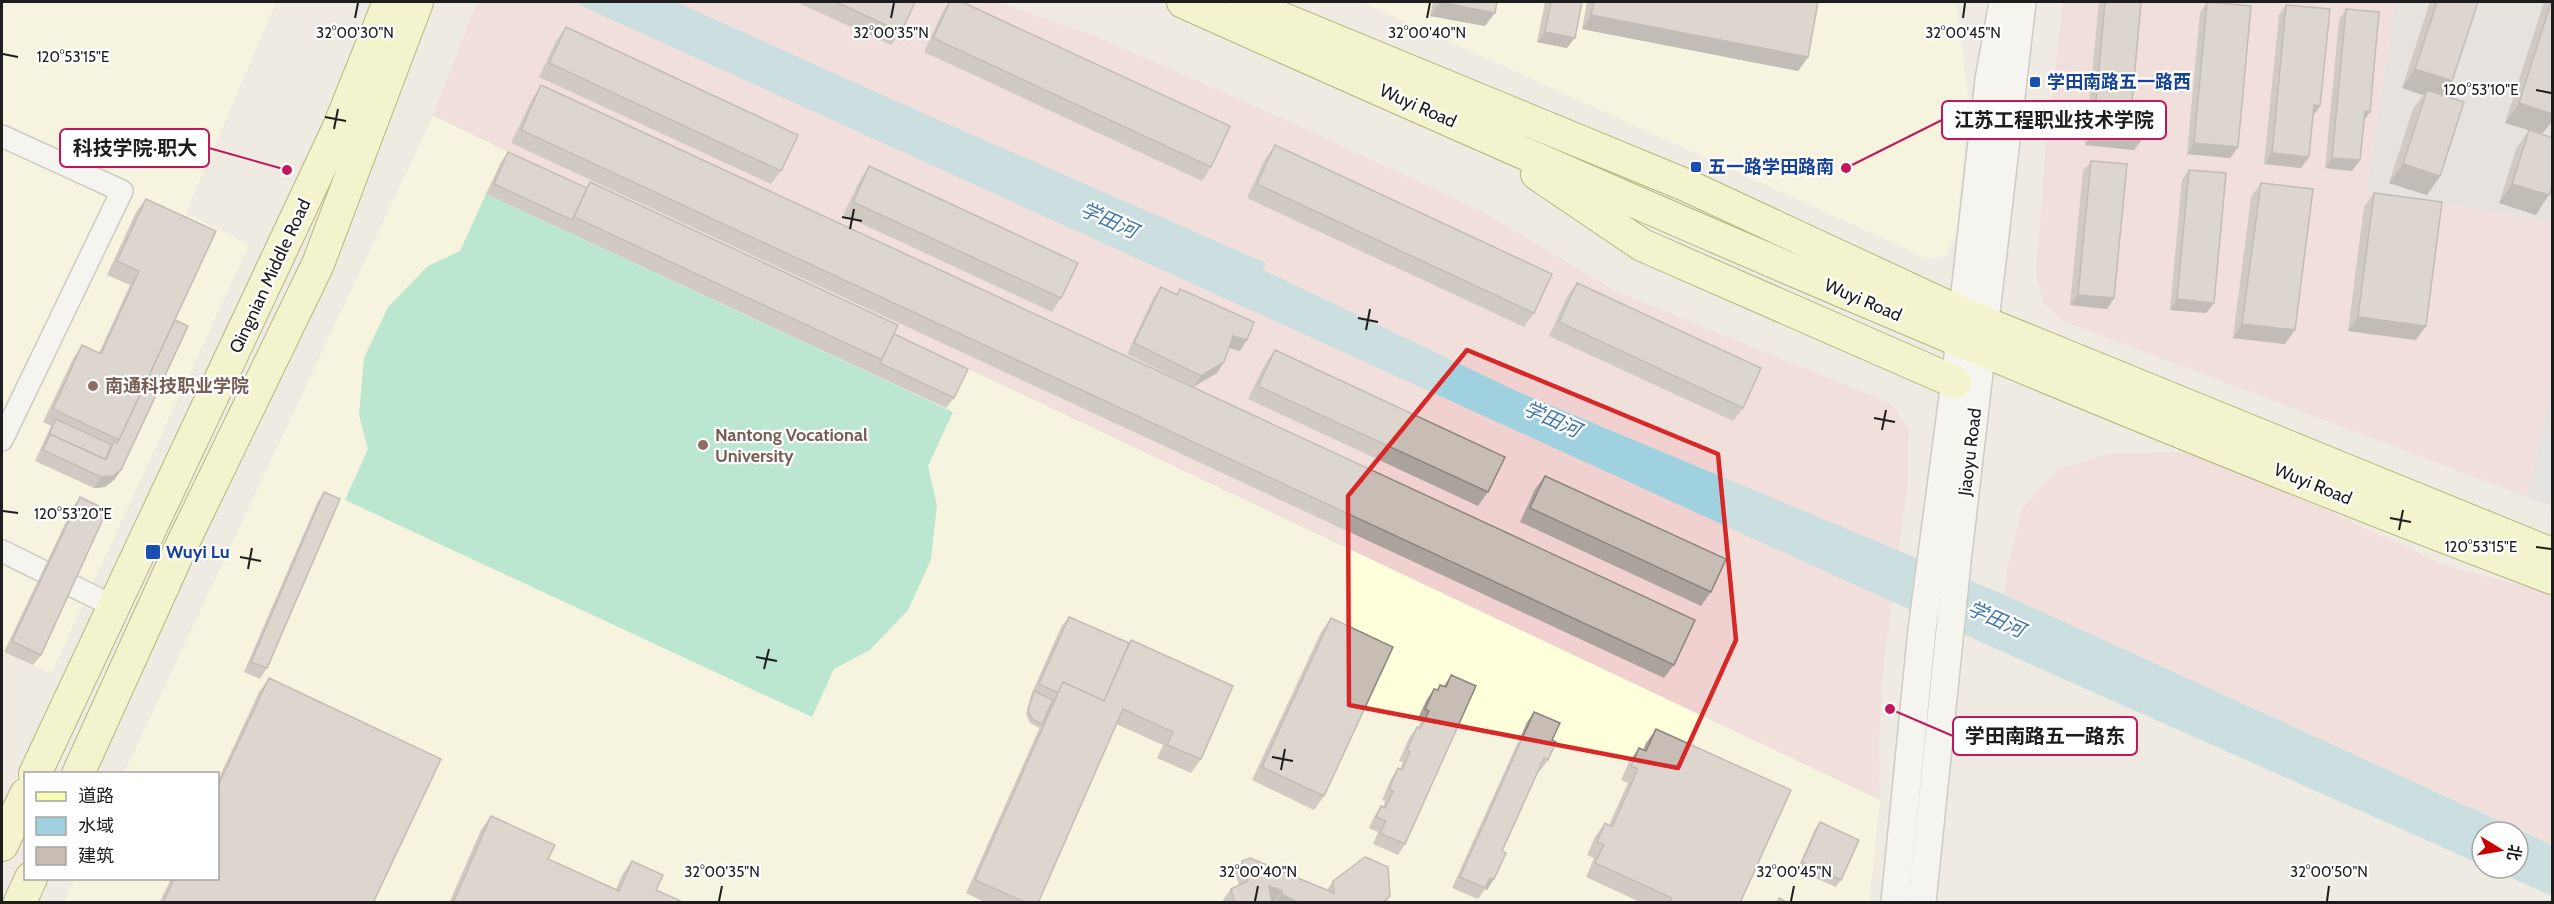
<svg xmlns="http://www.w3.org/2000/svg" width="2554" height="904" viewBox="0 0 2554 904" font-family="Cabin,'Noto Sans SC',sans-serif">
	<rect width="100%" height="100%" fill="#efebe2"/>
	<g fill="#dbdada">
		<polygon points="2395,2 2552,2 2552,221 2366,192"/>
		<polygon points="2552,383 2552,506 2527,497"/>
	</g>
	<g fill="#f1d1d0">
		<polygon points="477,2 998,2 1097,37 1286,120 1483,212 1615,291 1892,404 1909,431 1907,486 1882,680 1879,743 1880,800 433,116"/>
		<polygon points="2063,2 2395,2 2366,192 2552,221 2552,383 2527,497 2063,321 2043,303 2036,272 2047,135"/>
		<polygon points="2183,452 2251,475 2444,565 2552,594 2552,845 2005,595 2008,566 2022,509 2057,470 2112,453"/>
	</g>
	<g fill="#ffffdb">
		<polygon points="2,2 276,2 186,213 249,245 51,674 2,651"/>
		<polygon points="1362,2 1956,2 1969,102 1956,234 1946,256 1929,259"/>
		<polygon points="433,116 1880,800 1869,902 64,902 74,879 218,878 218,774 124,773"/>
	</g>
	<polygon fill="#7ce2ba" points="486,194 953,412 928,466 937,505 931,560 908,610 870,650 834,669 812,717 345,500 368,449 359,415 364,358 388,307 428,266 460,251"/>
	<polygon fill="#a0d1df" points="573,2 676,2 927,115 1266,263 1263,270 1514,390 2005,595 2552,845 2552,896 2489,868 2518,868 2518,832 2482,832 2482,865 1994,648"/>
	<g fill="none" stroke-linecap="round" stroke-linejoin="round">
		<defs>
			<g id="minor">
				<polyline points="2,136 122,191 2,440"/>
				<polyline points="2,551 113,606"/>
			</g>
			<g id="tertiary">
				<polyline points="1895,902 1922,630 1955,382 1989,80 2003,2"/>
				<polyline points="1922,902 1957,562 2022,2"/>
			</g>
			<g id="secondary">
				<path d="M1183,2c452,202 906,401 1369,576"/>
				<polyline points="1242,2 1688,186 1963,314 2549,553"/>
				<polyline points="1537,174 1642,245 1955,382"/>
				<polyline points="35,774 338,129 389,2"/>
				<polyline points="78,774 180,549 318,264 417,2"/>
				<polyline points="2,845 26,794"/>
				<polyline points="20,902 31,878"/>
			</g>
		</defs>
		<use href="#minor" stroke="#a4a4a4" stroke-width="24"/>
		<use href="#tertiary" stroke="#a4a4a4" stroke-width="30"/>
		<use href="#secondary" stroke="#6c7800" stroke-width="34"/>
		<use href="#minor" stroke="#fff" stroke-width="21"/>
		<use href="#tertiary" stroke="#fff" stroke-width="27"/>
		<use href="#secondary" stroke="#f9fcb3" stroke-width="32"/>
	</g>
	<g fill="#aba39c">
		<polygon points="796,2 915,2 901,32 891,45"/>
		<polygon points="949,2 962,2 1211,167 1202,181 924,52 943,11"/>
		<polygon points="1433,2 1497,2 1485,26 1430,16"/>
		<polygon points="1545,2 1582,2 1567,48 1537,42"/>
		<polygon points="1587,2 1818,2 1808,57 1798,71 1582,29"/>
		<polygon points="2099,2 2141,2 2132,102 2142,139 2134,150 2085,145"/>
		<polygon points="2207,2 2238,147 2230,158 2187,154 2200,13"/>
		<polygon points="2430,2 2478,2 2452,81 2442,95 2440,176 2427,195 2389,183 2413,109 2423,95 2402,88"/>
		<polygon points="2544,2 2553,2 2553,120 2542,134 2505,123"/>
		<polygon points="2286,5 2313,116 2309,157 2301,168 2264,164 2279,15"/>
		<polygon points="2346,9 2364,120 2360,160 2352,171 2325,168 2339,20"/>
		<polygon points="566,27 781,171 771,184 539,77 556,41"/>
		<polygon points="541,85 1674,665 1664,678 511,143 532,99"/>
		<polygon points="2529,130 2536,215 2499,203 2516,149"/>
		<polygon points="1275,145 1534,313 1524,327 1247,198 1265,159"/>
		<polygon points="508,152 586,188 590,182 894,334 954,398 946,408 486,194 501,162"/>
		<polygon points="2091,161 2114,298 2107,309 2070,305 2083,171"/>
		<polygon points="869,166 1061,298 1052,312 843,215 860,180"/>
		<polygon points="2189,170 2214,303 2206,313 2170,310 2182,180"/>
		<polygon points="2261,183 2285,344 2233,338 2251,197"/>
		<polygon points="2374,193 2416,340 2348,331 2364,207"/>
		<polygon points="146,199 175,320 121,470 114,480 105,487 94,488 35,461 51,426 43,422 73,359 82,345 99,353 130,285 107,275 136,212"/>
		<polygon points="1577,283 1743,408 1733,421 1549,336 1567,297"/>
		<polygon points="1161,287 1176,295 1180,289 1240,351 1229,348 1224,362 1217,373 1193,387 1127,354 1153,298"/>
		<polygon points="1275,350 1488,492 1478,506 1248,399 1265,364"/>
		<polygon points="1545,476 1711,592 1701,606 1520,522 1535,489"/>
		<polygon points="324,492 267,668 260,679 244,672 317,503"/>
		<polygon points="80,497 41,655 33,665 4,652 73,507"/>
		<polygon points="1069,617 1129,643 1131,640 1201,759 1191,773 1157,758 1163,745 1116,724 1038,903 986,903 966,893 1040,727 1039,728 1030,723 1026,714 1031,695 1061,627"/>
		<polygon points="1331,618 1324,796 1314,810 1252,780 1321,632"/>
		<polygon points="1451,675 1405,844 1398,855 1373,844 1378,832 1369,828 1374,817 1381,806 1383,807 1385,801 1382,800 1391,779 1398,768 1400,769 1403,762 1399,761 1409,738 1417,727 1418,728 1421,722 1417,720 1427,699 1434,689 1437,690 1440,685 1444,686"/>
		<polygon points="269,678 373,903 159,903 171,879 218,879 218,780 259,692"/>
		<polygon points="1534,712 1552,740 1548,760 1540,771 1539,770 1502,851 1494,879 1487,890 1485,889 1478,899 1452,888 1527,722"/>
		<polygon points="1656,729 1740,903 1642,903 1586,877 1594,858 1587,855 1595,837 1605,823 1609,825 1628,783 1621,780 1629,762 1639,748 1643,750 1646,743"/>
		<polygon points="491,816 548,859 616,889 622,875 632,861 656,890 685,903 449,903 481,830"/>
		<polygon points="1820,822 1841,880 1836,887 1797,870 1815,829"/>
		<polygon points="1242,861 1327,890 1333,881 1390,896 1386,903 1274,903 1271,901 1272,903 1224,903 1223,900 1231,889 1239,885 1235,872"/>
	</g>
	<g fill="#8b847f">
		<polygon points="1440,2 1495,13 1485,26 1430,16"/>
		<polygon points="1591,15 1808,57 1798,71 1582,29"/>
		<polygon points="1545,32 1575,38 1567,48 1537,42"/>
		<polygon points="2415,69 2452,81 2439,100 2427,90 2423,95 2402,88"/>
		<polygon points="2519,103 2553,114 2553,120 2542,134 2505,123"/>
		<polygon points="2314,105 2320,106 2313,116"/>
		<polygon points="2365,111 2370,112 2362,123"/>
		<polygon points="2093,135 2142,139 2134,150 2085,145"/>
		<polygon points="2194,143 2238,147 2230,158 2187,154"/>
		<polygon points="2272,153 2309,157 2301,168 2264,164"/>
		<polygon points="2332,158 2360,160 2352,171 2325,168"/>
		<polygon points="2403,164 2440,176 2427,195 2389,183"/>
		<polygon points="2512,184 2549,195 2536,215 2499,203"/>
		<polygon points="2078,295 2114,298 2107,309 2070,305"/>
		<polygon points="2177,299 2214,303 2206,313 2170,310"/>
		<polygon points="2358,317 2426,326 2416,340 2348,331"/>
		<polygon points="2242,324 2295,330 2285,344 2233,338"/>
		<polygon points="1233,336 1247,340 1240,351 1226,347"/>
		<polygon points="1224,362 1217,373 1193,387 1201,376"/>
		<polygon points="121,470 114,480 105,487 94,488 101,477"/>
		<polygon points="1490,878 1494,879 1487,890 1485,889"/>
		<polygon points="1269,886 1282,891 1274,902 1262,897"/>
		<polygon points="1281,894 1300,903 1275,903"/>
	</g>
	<g fill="#c7bdb5" stroke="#8b847f" stroke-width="1.5">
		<polygon points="836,2 915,2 901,32"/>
		<polygon points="950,2 962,2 1230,126 1211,167 933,38"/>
		<polygon points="1440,2 1497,2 1495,13"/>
		<polygon points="1551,2 1582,2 1575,38 1545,32"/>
		<polygon points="1594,2 1818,2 1808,57 1591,15"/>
		<polygon points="2105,2 2141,2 2132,102 2145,103 2142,139 2093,135"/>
		<polygon points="2207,2 2251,6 2238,147 2194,143"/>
		<polygon points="2437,2 2478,2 2452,81 2415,69"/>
		<polygon points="2551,2 2553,2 2553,114 2519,103"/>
		<polygon points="2286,5 2330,9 2320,106 2314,105 2309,157 2272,153"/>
		<polygon points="2346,9 2379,12 2370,112 2365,111 2360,160 2332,158"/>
		<polygon points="566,27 798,135 781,171 549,63"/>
		<polygon points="541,85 1695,620 1674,665 521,130"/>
		<polygon points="2427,90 2464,102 2440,176 2403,164"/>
		<polygon points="2529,130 2553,138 2553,185 2549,195 2512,184"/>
		<polygon points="1275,145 1552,274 1534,313 1257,184"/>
		<polygon points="508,152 587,188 572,220 494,184"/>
		<polygon points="2091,161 2127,164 2114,298 2078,295"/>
		<polygon points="869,166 1078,263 1061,298 853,202"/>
		<polygon points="2189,170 2226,173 2214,303 2177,299"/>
		<polygon points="590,182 898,325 882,360 574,217"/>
		<polygon points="2261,183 2313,189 2295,330 2242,324"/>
		<polygon points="2374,193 2442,202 2426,326 2358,317"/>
		<polygon points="146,199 216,231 119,440 53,409 82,345 101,354 139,271 117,261"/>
		<polygon points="1577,283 1761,368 1743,408 1559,322"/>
		<polygon points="1161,287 1177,295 1180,289 1254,322 1247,340 1233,336 1224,362 1201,376 1134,343"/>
		<polygon points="175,320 188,326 121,470 113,476 101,477 43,450 50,434 106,460 114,441 117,443 119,440"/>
		<polygon points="894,334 968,369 954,398 880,363"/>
		<polygon points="1275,350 1505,457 1488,492 1258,386"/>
		<polygon points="56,419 112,445 105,459 50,434 48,437"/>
		<polygon points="1545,476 1726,559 1711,592 1530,508"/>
		<polygon points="324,492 340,499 267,668 251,662"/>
		<polygon points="80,497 107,510 41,655 12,641"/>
		<polygon points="1069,617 1129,643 1104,701 1063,682 1058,693 1039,684"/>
		<polygon points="1331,618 1393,647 1324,796 1262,767"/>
		<polygon points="1131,640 1233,686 1201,759 1167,745 1173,732 1123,709 1038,903 1027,903 975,880 1063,682 1104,701"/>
		<polygon points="1451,675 1476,686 1405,844 1380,833 1386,821 1376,817 1381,806 1385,808 1393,791 1389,789 1398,768 1402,770 1410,752 1407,750 1417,727 1420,729 1429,711 1425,709 1434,689 1438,690 1440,685 1446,687"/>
		<polygon points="269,678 441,759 373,903 163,903 174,879 218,879 218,786"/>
		<polygon points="1034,691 1053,700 1042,724 1033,720 1028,711"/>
		<polygon points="1534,712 1560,723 1552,740 1556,742 1548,760 1544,758 1502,851 1506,853 1494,879 1490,878 1485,888 1460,877"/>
		<polygon points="1656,729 1791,790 1740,903 1669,903 1672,898 1595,863 1604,845 1597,842 1605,823 1612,827 1638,769 1631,766 1639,748 1646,751"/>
		<polygon points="491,816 555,845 548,859 619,891 632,861 663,875 656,890 685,903 453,903"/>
		<polygon points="1820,822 1859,840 1841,880 1802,862"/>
		<polygon points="1365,857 1388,867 1390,896 1382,903 1300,903 1281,894 1282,891 1269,886 1272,903 1235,903 1231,889 1248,881 1242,861 1250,858 1334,893 1333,881"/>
		<polygon points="1779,898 1788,903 1777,903"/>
	</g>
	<path d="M0 0H2554V904H0ZM1467,350l251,104 18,186 -58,128 -329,-63 -1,-209z" fill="#efebe2" fill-opacity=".55" fill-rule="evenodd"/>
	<path fill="none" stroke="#d62828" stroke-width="4.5" stroke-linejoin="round" d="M1467,350l251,104 18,186 -58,128 -329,-63 -1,-209z"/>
	<path fill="none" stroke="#1d1d1d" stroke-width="2" d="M355,18l3,-15M891,18l3,-15M1427,18l3,-15M1963,18l2,-15M3,54l15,3M2536,90l15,3M325,117l21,4M334,129l4,-20M842,217l20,4M850,229l4,-20M1358,318l20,4M1366,330l4,-21M1874,418l21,4M1882,430l4,-20M3,511l15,2M2390,518l21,4M2399,530l4,-20M2536,547l15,2M240,557l21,4M248,569l4,-21M756,657l21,4M764,669l5,-20M1272,757l21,4M1281,770l4,-21M719,901l3,-15M1255,901l3,-15M1791,901l3,-15M2327,901l2,-15"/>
	<g fill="#1a4fb4" stroke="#fff" stroke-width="2">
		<rect x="2029" y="76" width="12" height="12" rx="3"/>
		<rect x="1690" y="161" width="12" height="12" rx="3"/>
		<rect x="145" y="544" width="16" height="16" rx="3"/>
	</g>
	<g fill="#8d6e63" stroke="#fff" stroke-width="2">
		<circle cx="93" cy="386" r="6"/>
		<circle cx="703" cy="445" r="6"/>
	</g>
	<g text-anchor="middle" stroke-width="4.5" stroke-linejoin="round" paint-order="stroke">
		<g font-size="18" font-weight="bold" fill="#164399" stroke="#fff" text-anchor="start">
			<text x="2047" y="88">学田南路五一路西</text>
			<text x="1708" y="173">五一路学田路南</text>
			<text x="166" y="558">Wuyi Lu</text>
		</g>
		<g font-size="18" fill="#1d1d1d" stroke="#fff">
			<text transform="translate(1418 106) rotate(24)" y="6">Wuyi Road</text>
			<text transform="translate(270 276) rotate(-65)" y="6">Qingnian Middle Road</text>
			<text transform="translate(1863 300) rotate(23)" y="6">Wuyi Road</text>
			<text transform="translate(1970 452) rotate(-83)" y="6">Jiaoyu Road</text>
			<text transform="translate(2313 484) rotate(22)" y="6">Wuyi Road</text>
		</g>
		<g font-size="18" font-weight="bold" fill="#785e54" stroke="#fff" text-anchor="start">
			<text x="105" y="392">南通科技职业学院</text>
			<text x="715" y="441">Nantong Vocational<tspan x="715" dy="21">University</tspan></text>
		</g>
		<g font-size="20" font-style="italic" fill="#4277a9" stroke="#fff">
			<text transform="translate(1109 220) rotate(24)" y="7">学田河</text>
			<text transform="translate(1552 419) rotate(24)" y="7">学田河</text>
			<text transform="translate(1996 619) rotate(24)" y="7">学田河</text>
		</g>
	</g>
	<g font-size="15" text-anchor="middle" fill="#1d1d1d" stroke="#fff" stroke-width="4.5" stroke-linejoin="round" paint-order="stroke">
		<text x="355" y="38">32°00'30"N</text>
		<text x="891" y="38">32°00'35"N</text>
		<text x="1427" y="38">32°00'40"N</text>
		<text x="1963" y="38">32°00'45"N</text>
		<text x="73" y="62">120°53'15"E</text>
		<text x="2481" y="95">120°53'10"E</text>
		<text x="73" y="519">120°53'20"E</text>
		<text x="2481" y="552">120°53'15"E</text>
		<text x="722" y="877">32°00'35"N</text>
		<text x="1258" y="877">32°00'40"N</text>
		<text x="1794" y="877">32°00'45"N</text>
		<text x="2329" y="877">32°00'50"N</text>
	</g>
	<path fill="none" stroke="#c2185b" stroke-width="2" d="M1846 168L1942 120M287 170L209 148M1890 709L1953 736"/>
	<g fill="#c2185b" stroke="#fff" stroke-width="2">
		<circle cx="1846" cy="168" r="6"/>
		<circle cx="287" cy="170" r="6"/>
		<circle cx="1890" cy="709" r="6"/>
	</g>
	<g fill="#fff" stroke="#c2185b" stroke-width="2">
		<rect x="1942" y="101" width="224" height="38" rx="6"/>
		<rect x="60" y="129" width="149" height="38" rx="6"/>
		<rect x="1953" y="717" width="184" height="38" rx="6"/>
	</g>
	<g font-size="20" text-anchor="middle" font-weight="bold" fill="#1d1d1d">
		<text x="2054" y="127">江苏工程职业技术学院</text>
		<text x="135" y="155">科技学院·职大</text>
		<text x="2045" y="743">学田南路五一路东</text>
	</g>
	<rect width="2554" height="904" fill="none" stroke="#1d1d1d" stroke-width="6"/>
	<rect x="24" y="772" width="195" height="108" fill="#ffffff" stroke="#a5a5a5" stroke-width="1.5"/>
	<rect x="36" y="792" width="30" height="9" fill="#f9fcb3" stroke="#a5a5a5" stroke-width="1.5"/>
	<text x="78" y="802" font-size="18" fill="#1d1d1d">道路</text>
	<rect x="36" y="817" width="30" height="18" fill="#a0d1df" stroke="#a5a5a5" stroke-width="1.5"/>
	<text x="78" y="832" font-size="18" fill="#1d1d1d">水域</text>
	<rect x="36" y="847" width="30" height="18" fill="#c7bdb5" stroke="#a5a5a5" stroke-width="1.5"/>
	<text x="78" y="862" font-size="18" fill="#1d1d1d">建筑</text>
	<g transform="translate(2500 850) rotate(101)"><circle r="28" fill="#ffffff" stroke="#a5a5a5" stroke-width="1.5"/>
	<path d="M0-4.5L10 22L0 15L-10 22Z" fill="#ca0001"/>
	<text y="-9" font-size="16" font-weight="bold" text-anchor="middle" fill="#1d1d1d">北</text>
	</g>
</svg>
